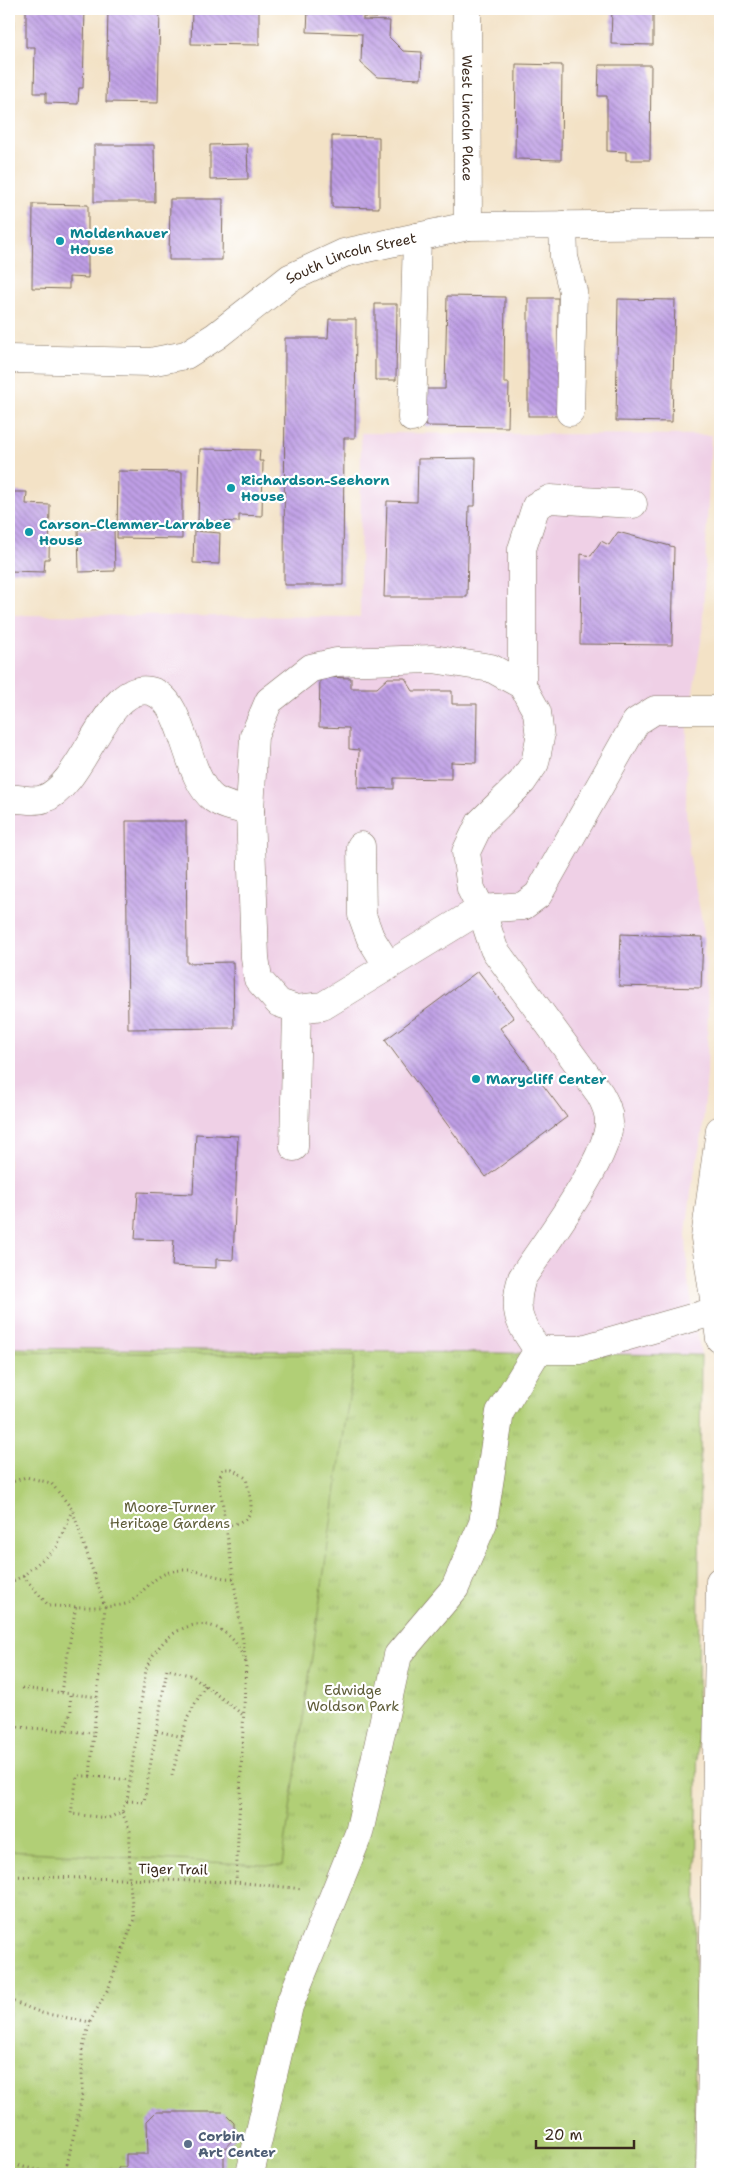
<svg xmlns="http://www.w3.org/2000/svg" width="729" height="2183" viewBox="0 0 729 2183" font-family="'Shantell Sans',sans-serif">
	<defs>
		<pattern id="park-tufts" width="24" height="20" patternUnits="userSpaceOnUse" patternTransform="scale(1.25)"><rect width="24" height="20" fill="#b1cf76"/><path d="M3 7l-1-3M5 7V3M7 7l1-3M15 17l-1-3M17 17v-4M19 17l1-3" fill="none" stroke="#99b266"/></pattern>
		<pattern id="building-back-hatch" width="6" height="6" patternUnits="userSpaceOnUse" patternTransform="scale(1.25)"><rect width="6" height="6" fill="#bf9fe6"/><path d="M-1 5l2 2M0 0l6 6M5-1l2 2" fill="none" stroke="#9c82ba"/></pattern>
	</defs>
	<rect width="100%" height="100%" fill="#fff"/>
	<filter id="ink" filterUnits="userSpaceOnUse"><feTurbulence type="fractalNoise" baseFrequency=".02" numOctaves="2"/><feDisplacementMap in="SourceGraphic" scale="10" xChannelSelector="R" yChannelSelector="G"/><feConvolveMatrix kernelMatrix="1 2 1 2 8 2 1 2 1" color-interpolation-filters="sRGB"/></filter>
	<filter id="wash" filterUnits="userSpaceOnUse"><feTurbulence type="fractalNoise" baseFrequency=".0096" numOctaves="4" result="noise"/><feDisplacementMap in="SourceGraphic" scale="20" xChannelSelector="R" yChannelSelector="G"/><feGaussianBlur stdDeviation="1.12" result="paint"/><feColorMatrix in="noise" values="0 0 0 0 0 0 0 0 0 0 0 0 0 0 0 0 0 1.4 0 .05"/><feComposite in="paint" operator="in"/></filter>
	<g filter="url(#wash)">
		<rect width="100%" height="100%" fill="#f3e2c6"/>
		<polygon fill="#efd0e6" points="361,433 711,435 702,635 687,730 686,809 689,853 704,932 708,1008 707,1073 702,1136 692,1184 686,1234 688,1280 701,1355 9,1348 9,615 360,617"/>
		<polygon fill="url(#park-tufts)" stroke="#767c4a" points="9,1348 701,1355 694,2166 689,2174 9,2174"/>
		<polygon fill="#b1cf76" stroke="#767c4a" points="9,1352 355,1355 282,1866 9,1851"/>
		<g id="blocks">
			<g fill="url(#building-back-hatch)">
				<polygon points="9,9 14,9 13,57 9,57"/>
				<polygon points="26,9 85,9 83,88 79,88 78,104 46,103 46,93 34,93 35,47 26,47"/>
				<polygon points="108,9 160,9 158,103 106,102"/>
				<polygon points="192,9 259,9 259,45 191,44"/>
				<polygon points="308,9 377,9 377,18 363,17 363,20 390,21 389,37 403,51 422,52 421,79 377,77 361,63 362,34 307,32"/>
				<polygon points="612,9 653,9 653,45 611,44"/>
				<polygon points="516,64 562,65 561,160 515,159"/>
				<polygon points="599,65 651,65 650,160 626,160 626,152 607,151 607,96 598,96"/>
				<polygon points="332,136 379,137 379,208 332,207"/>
				<polygon points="247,144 248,179 210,180 210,145"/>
				<polygon points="94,145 154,145 155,202 94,202"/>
				<polygon points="170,199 223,199 222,260 169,260"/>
				<polygon points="33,204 88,205 88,278 69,277 69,289 32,288"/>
				<polygon points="9,217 11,217 10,266 9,266"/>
				<polygon points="447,296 505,297 504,383 509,383 508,427 425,426 426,389 445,389"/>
				<rect x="528" y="298" width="30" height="118"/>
				<polygon points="618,299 675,300 672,422 616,421"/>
				<polygon points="375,304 397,304 396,380 375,380"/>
				<polygon points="329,319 356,319 355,438 344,438 343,585 284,585 285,338 328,338"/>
				<polygon points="200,449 260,450 259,461 263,461 262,516 239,515 239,522 198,521"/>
				<polygon points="476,458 475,506 469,506 467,597 384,597 387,501 417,502 418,459"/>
				<polygon points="118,471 182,472 182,539 117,538"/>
				<polygon points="9,492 27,492 26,504 50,505 49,559 45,559 44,572 9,571"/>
				<polygon points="114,528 115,571 79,572 78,529"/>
				<polygon points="194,531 220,533 219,564 193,563"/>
				<polygon points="618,532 674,547 672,645 580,644 581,554 591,556 601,541 609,545"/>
				<polygon points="320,677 351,678 351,688 377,688 388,678 405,678 413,691 452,691 452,704 477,704 476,763 451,762 451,779 394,778 394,789 358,788 359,750 349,749 349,728 319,727"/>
				<polygon points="126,821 186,821 187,963 233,962 234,1028 128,1029"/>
				<polygon points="621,934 703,937 701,988 619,986"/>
				<polygon points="478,971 514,1018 500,1028 567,1117 486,1177 385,1040"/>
				<polygon points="196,1134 238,1136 233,1260 216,1259 216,1268 172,1266 174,1240 135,1239 138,1192 193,1194"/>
				<polygon points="156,2112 223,2112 234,2123 234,2138 224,2149 224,2174 118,2174 118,2167 126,2167 126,2154 148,2154 147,2121"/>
			</g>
		</g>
	</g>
	<g filter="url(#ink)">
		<use href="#blocks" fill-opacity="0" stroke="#7b6a59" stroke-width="1"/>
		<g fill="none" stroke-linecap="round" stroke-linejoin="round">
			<defs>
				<g id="minor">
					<path id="s1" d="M467,9l1,217"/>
					<polyline points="563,225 564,257 573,291 570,412"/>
					<path id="s2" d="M9,359l141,3 36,-7 30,-19 74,-58 54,-25 124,-27 252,-2"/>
					<polyline points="412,418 417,237"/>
					<polyline points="522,685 522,549 536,506 550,499 633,504"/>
					<path d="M9,798c8,1 26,4 34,1 42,-14 62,-118 107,-108 35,7 34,86 64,108 10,7 23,9 36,12"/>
					<polyline points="361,846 362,915 370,937 388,966"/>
					<polyline points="720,1130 705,1238 720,1339"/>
					<polyline points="294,1147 297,1009"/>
					<path d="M538,1350c-19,-27 -26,-39 -16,-72 22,-34 87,-119 87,-156 0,-11 -4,-19 -9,-28l-106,-145 -13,-40 -10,-20 -5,-37 14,-29 42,-41 13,-19 5,-25 -3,-26 -15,-27 -31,-17 -58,-9 -96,3 -26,6 -42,33 -15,35 -4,75 5,146 3,22 21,24 18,6 26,-3 158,-97 42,-3 15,-11 98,-173 19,-12h65"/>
					<polyline points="250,2174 289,2006 359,1833 398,1655 455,1588 483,1523 500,1412 538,1350 579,1350 716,1311"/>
					<polyline points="710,2174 720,1581"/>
				</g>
			</defs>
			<use href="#minor" stroke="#7b6a59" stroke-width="29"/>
			<g stroke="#7b6a59" stroke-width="3" stroke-dasharray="1 4" stroke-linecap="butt">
				<path d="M9,1483l17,-6 25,6 21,26 33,98 -15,169h-13l-6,38 37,4 14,-6 5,-11 19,-132c14,-36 57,-64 89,-27 4,6 8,14 11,21"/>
				<path d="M226,1526c33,-7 26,-19 20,-48l-14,-9h-9l-4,10 27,184 -10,219"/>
				<path d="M23,1576l26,30c17,0 68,4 81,-4 15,-11 24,-27 43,-31 26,-5 41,9 61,7"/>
				<polyline points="9,1583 23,1576 57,1547 72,1510"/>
				<polyline points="22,1688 97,1697"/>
				<polyline points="61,1692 76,1606"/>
				<polyline points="18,1727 93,1733"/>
				<polyline points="65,1730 71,1712 70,1694"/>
				<polyline points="157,1731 183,1737"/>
				<polyline points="172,1775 187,1719 205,1685"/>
				<polyline points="90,1776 130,1780"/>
				<polyline points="127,1801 144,1802 167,1669 193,1676 243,1715"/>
				<polyline points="9,1876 236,1882 303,1889"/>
				<polyline points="9,2000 42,2013 90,2022"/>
				<polyline points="9,2164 57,2174"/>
				<polyline points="65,2174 82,2097 82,2051 90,2022 109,1987 134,1919 129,1879 130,1831 122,1812"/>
			</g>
			<use href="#minor" stroke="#fff" stroke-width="28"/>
		</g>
	</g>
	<g fill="#0f9aa8" stroke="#fff" stroke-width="2">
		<circle cx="60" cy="241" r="5"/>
		<circle cx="231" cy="488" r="5"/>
		<circle cx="29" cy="532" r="5"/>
		<circle cx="476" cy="1079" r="5"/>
	</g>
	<circle fill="#5c6f8a" stroke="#fff" stroke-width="2" cx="188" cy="2144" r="5"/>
	<g text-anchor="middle" stroke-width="4.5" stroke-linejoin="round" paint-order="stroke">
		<g font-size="14" fill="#3b2a1e" stroke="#fff">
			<text dy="5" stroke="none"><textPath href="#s1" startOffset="109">West Lincoln Place</textPath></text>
			<text dy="5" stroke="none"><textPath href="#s2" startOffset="372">South Lincoln Street</textPath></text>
			<text transform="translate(173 1869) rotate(1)" y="5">Tiger Trail</text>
		</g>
		<g font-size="14" font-weight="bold" fill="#0d838f" stroke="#fff" text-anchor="start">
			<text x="70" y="238">Moldenhauer<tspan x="70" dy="16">House</tspan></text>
			<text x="241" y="485">Richardson-Seehorn<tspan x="241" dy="16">House</tspan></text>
			<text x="39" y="529">Carson-Clemmer-Larrabee<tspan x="39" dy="16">House</tspan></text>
			<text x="486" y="1084">Marycliff Center</text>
		</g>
		<g font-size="14" fill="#5e5c38" stroke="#fff">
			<text x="170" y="1512">Moore-Turner<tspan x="170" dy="16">Heritage Gardens</tspan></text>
			<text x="353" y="1695">Edwidge<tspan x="353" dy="16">Woldson Park</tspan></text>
		</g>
		<g font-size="14" font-weight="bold" fill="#4e5e75" stroke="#fff" text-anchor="start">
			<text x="198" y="2141">Corbin<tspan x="198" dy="16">Art Center</tspan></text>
		</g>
	</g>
	<rect width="729" height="2183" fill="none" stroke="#fff" stroke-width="30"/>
	<path d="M536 2140v8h98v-8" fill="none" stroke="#3b2a1e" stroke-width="2.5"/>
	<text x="544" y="2140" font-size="15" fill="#3b2a1e" stroke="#ffffff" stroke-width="4" paint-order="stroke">20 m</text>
</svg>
